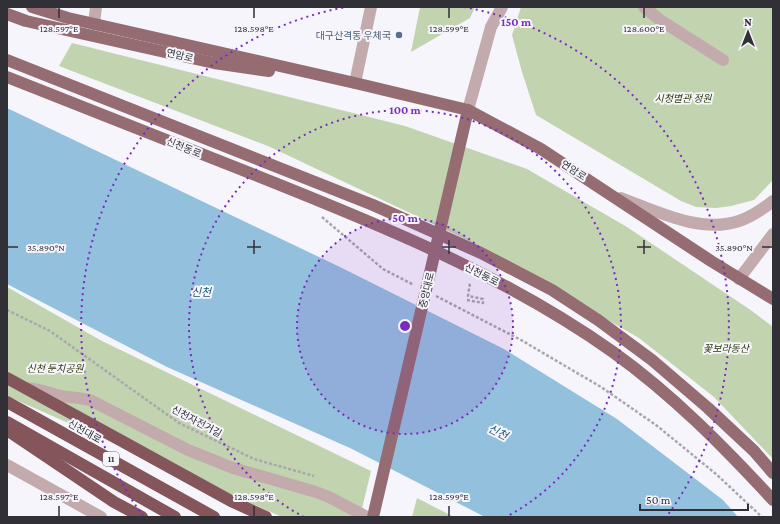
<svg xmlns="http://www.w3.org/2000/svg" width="780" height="524" viewBox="0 0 780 524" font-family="'Crimson Pro','Noto Sans KR',serif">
	<rect width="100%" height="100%" fill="#f6f5fc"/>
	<g fill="#c2d3af">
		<polygon points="420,7 475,7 470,18 411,52"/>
		<polygon points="521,7 773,7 773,180 754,200 731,206 716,208 696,207 681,201 536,115 522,72 512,35"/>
		<polygon points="72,43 405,126 527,169 627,227 752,311 773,327 773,459 714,397 639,338 482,247 268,146 59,66"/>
		<polygon points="7,287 102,341 371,471 360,517 282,517 7,396"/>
		<polygon points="417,498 454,517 412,517"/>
	</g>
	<polygon fill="#93c1dd" points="7,108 340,267 504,349 617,419 723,500 738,517 485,517 350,448 167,367 7,284"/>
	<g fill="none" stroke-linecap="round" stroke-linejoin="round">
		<g stroke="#a8a7ae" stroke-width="2.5" stroke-dasharray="3 2" stroke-linecap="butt">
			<polyline points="322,217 383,269 414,285"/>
			<polyline points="436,296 521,340 601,387 656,425 716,474 762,517"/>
			<polyline points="467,300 483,303 483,299 468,296 470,283"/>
			<polyline points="7,310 50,331 179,423 254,459 314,476"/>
		</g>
		<g stroke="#c3abad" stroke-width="12">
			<polyline points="644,7 660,20 723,60"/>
			<polyline points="94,24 96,7"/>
			<polyline points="355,83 371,7"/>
			<polyline points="468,110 491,27 502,7"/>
			<path d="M621,198c35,13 80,36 118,23 12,-4 24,-12 34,-20"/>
			<polyline points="739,279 773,234"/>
			<path d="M26,388c11,1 21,4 31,7 12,3 24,2 35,6l96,49 45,18 83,24 13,5 38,20"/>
			<polyline points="7,465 101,517"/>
		</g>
		<g stroke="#956c71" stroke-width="12">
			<polyline points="32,7 68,18 355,83 468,110 541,149 711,261 773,299"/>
			<polyline points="7,14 26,21 214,63 269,71"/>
			<polyline points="7,60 373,205 481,253 552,290 598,320 652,360 708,408 754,451 773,473"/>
			<path d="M7,77c84,33 168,67 253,100 123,49 244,98 353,175 60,43 111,95 160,148"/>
		</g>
		<g stroke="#84555b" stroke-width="12">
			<polyline points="7,378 231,501 266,517"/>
			<polyline points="7,402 214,517"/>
			<polyline points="7,422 175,517"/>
			<polyline points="7,430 114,502 142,517"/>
		</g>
		<polyline stroke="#956c71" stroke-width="12" points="373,517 468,110"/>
	</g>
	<path fill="none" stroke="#313037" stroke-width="1.5" d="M59,8v10M254,8v10M449,8v10M644,8v10M254,240v14M449,240v14M644,240v14M8,247h10M247,247h14M442,247h14M637,247h14M762,247h10M59,506v10M254,506v10M449,506v10"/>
	<circle cx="405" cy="326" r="108" fill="#7b2cbf" fill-opacity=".12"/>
	<g fill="none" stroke="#7b2cbf" stroke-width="2" stroke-dasharray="2 4">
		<circle cx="405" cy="326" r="108"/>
		<path d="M304 517A216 216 0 1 1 506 517"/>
		<path d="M143 516A324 324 0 0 1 346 7M464 7A324 324 0 0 1 667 516"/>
	</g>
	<circle fill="#5c6f8a" stroke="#f6f5fc" stroke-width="1.5" cx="399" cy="35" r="4"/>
	<g text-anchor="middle" stroke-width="4" stroke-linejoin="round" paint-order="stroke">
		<rect fill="#f6f5fc" stroke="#6c6b72" stroke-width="1" x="103" y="452" width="16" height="14" rx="3"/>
		<g font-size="9" font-weight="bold" fill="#313037">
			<text x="111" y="462">11</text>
		</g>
		<g font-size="10" fill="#4e5e75" stroke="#f6f5fc" text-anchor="end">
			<text x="391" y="39">대구산격동 우체국</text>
		</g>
		<g font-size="10" fill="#313037" stroke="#f6f5fc">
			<text transform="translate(180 55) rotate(13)" y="4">연암로</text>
			<text transform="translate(184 147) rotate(22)" y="4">신천동로</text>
			<text transform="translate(574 170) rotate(33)" y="4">연암로</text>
			<text transform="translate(482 274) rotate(27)" y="4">신천동로</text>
			<text transform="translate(426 290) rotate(-77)" y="4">중앙대로</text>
			<text transform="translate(197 421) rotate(28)" y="4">신천자전거길</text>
			<text transform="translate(85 431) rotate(29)" y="4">신천대로</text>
		</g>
		<g font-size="10" font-style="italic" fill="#283a09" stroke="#f6f5fc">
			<text x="683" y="102">시청별관 정원</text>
			<text x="726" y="352">꽃보라동산</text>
			<text x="55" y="372">신천 둔치공원</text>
		</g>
		<g font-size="11" font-style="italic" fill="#1c5471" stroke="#f6f5fc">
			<text x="201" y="296">신천</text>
			<text transform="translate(498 432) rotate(27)" y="4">신천</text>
		</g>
	</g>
	<g font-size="10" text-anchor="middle" fill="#313037" stroke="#f6f5fc" stroke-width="4" stroke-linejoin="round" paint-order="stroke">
		<text x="59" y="32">128.597°E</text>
		<text x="254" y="32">128.598°E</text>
		<text x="449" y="32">128.599°E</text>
		<text x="644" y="32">128.600°E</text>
		<text x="46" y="251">35.890°N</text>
		<text x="734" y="251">35.890°N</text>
		<text x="59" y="500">128.597°E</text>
		<text x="254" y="500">128.598°E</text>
		<text x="449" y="500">128.599°E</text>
	</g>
	<circle cx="405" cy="326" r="6" fill="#7b2cbf" stroke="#f6f5fc" stroke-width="2"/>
	<g font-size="12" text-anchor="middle" font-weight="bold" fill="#7b2cbf" stroke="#f6f5fc" stroke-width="4" stroke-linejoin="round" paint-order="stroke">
		<text x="516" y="26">150 m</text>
		<text x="405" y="114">100 m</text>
		<text x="405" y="222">50 m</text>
	</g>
	<rect width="780" height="524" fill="none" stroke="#313037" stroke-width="16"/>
	<g transform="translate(748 32)" stroke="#f6f5fc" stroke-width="3" paint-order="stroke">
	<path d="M0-3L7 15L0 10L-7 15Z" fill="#313037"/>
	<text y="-6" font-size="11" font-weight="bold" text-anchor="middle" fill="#313037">N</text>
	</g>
	<path d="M640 504v6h108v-6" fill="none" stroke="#313037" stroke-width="2"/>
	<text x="646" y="504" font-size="12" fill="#313037" stroke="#f6f5fc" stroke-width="3" paint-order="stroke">50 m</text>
</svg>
